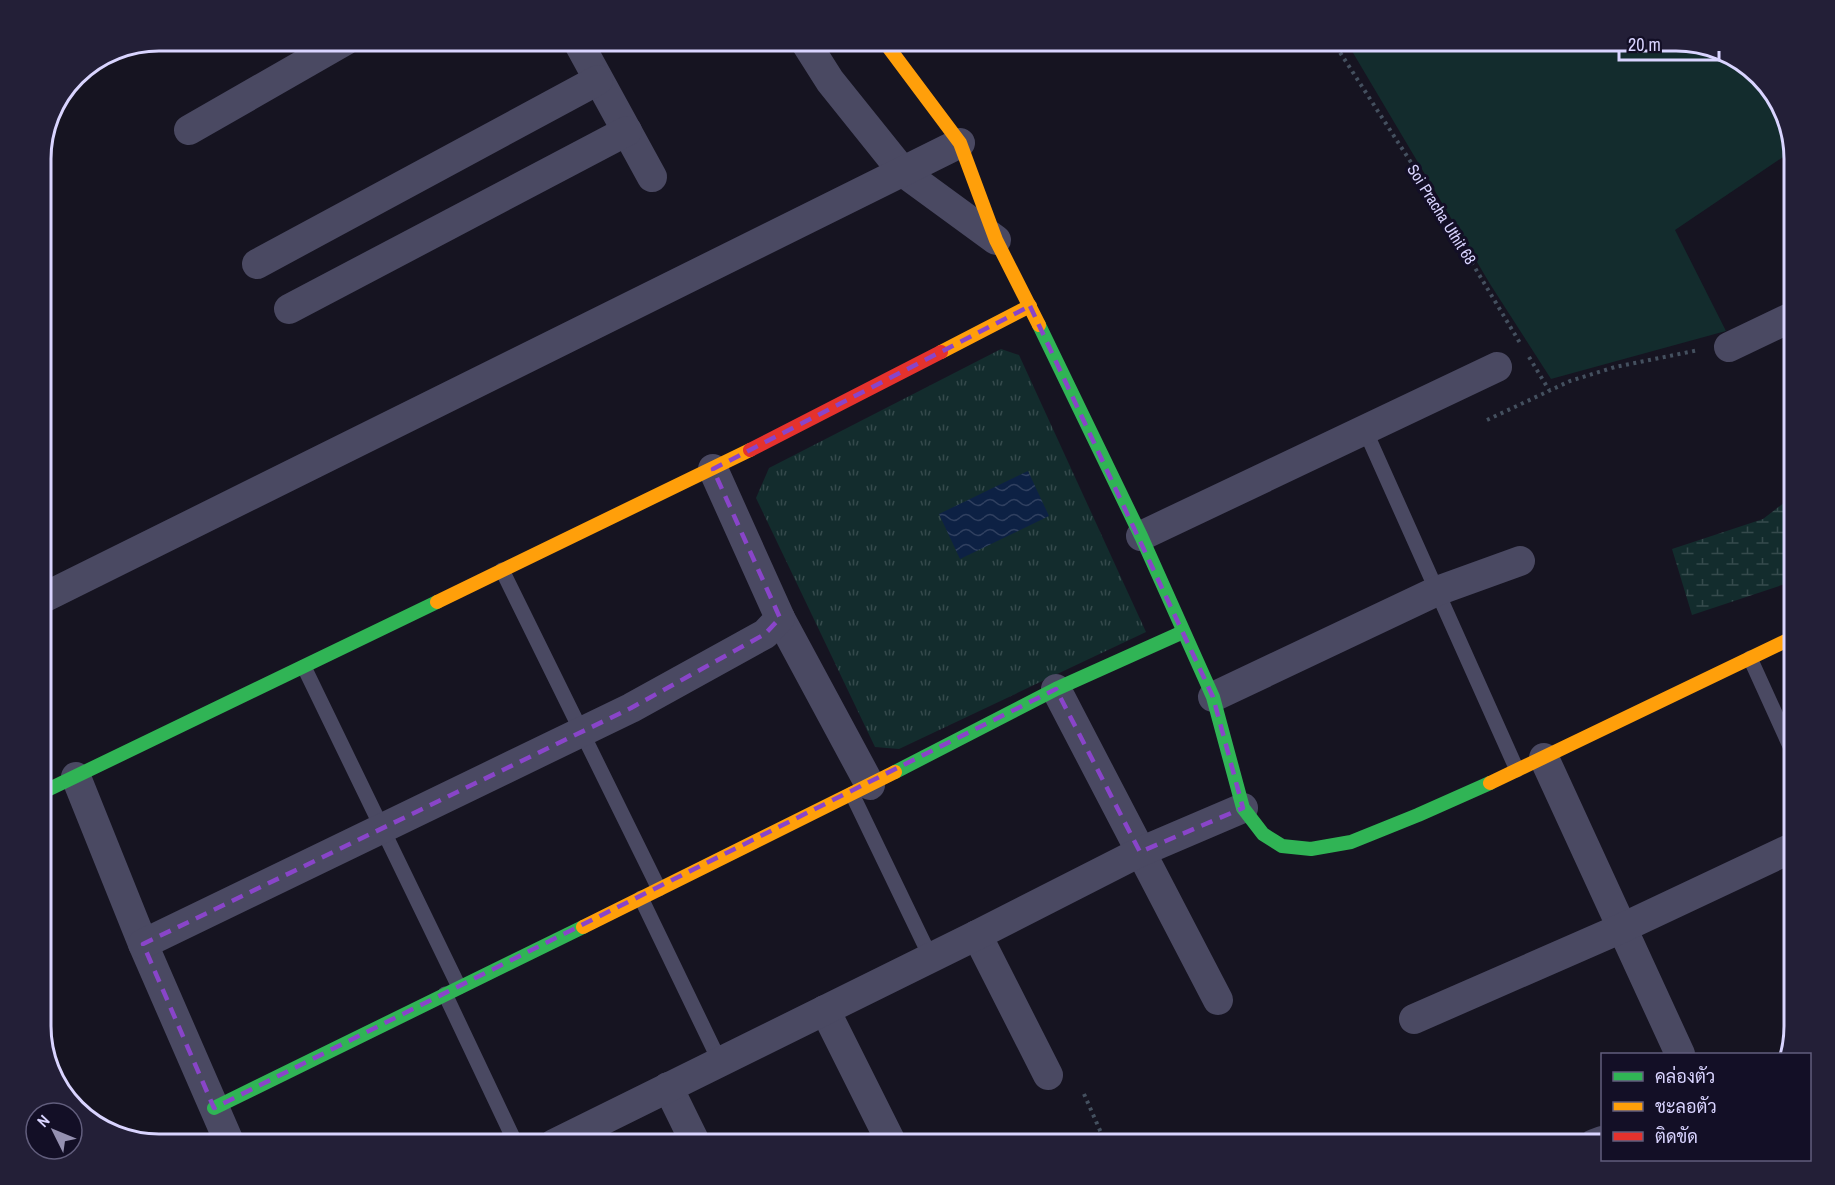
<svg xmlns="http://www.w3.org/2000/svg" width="1835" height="1185" viewBox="0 0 1835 1185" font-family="'Archivo Narrow',Sarabun,sans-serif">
	<defs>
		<pattern id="wetland-marsh" width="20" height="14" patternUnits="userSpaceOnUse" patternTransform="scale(1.5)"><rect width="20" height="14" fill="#132c2d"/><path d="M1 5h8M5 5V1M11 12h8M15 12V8" fill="none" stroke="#354a4c"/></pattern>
		<pattern id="park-tufts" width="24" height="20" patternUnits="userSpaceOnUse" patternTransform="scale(1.5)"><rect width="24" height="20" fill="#132c2d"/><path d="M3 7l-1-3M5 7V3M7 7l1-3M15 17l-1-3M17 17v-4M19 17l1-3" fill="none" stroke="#354a4c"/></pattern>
		<pattern id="water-waves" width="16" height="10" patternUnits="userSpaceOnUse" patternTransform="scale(1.5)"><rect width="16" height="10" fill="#0d2144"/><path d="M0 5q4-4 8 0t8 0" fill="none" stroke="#304060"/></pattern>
	</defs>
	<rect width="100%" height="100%" fill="#161421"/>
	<polygon fill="#132c2d" points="1346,41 1676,41 1741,60 1779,100 1792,151 1675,230 1726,331 1551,379 1490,284"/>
	<polygon fill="url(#wetland-marsh)" points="1794,495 1794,581 1692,615 1672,549 1763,519"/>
	<polygon fill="url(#park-tufts)" points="1001,349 1019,355 1146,632 899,749 875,747 756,498 769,468"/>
	<polygon fill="url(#water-waves)" points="1028,471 1049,516 960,559 939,514"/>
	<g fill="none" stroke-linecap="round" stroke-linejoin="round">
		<g stroke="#44505f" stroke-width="4" stroke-dasharray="3 4.5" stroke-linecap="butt">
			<polyline points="1332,40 1423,181 1520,343"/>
			<polyline points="1529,357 1549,390"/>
			<polyline points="1487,420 1570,381 1615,367 1699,350"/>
			<polyline points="1084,1094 1106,1144"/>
		</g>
		<g stroke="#4a4962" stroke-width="15">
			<polyline points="1365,430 1517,770"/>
			<polyline points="502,570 659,889"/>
			<polyline points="1750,658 1794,755"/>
			<polyline points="304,667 459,987"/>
			<polyline points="852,794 931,958"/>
			<polyline points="641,898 720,1062"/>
			<polyline points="445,994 516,1144"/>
		</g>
		<g stroke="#4a4962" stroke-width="30">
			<polyline points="577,40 652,177"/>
			<polyline points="804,40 830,81 903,172 996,240"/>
			<polyline points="189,130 346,40"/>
			<polyline points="257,264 598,80"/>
			<polyline points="289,309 627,131"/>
			<polyline points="1729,347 1794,316"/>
			<polyline points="1141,536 1497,367"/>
			<polyline points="41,599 960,143"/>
			<polyline points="780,618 870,785"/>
			<polyline points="1056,689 1218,1000"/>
			<polyline points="1213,697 1437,591 1520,561"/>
			<polyline points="1544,758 1680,1054"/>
			<polyline points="76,777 143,944 230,1144"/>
			<polyline points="977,935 1048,1075"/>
			<polyline points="143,944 631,708 765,634 780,618 713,469"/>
			<polyline points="825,1010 892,1144"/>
			<polyline points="1414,1019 1622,928 1794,847"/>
			<polyline points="668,1087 696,1144"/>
			<polyline points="554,1144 977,935 1140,852 1243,808"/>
			<polyline points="1594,1144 1602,1141"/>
		</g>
		<g stroke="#30b455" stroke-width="14">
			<polyline points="1039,325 1141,536 1213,697 1243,808 1263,834 1282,846 1311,849 1351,842 1418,815 1490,783"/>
			<polyline points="895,772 1056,689 1183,632"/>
			<polyline points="41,793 437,602"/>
			<polyline points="214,1108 583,927"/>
		</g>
		<g stroke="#ff9f0a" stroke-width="14">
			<polyline points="883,40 960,143 996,240 1039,325"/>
			<polyline points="941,352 1030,306"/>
			<polyline points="437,602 750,450"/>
			<polyline points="1490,783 1794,637"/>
			<polyline points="583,927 895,772"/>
		</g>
		<polyline stroke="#e5322d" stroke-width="14" points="750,450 941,352"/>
	</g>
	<path fill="none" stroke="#8945c9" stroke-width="4.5" stroke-dasharray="12 8" stroke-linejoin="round" d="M1030,306l183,391 30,111 -103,44 -84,-163 -842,419 -71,-164 488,-236 134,-74 15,-16 -67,-149z"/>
	<g text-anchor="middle" stroke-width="6" stroke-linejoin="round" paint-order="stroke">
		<g font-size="16" fill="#d9d4ff" stroke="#130f26">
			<text transform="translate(1442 214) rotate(58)" y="6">Soi Pracha Uthit 68</text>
		</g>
	</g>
	<path d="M0 0H1835V1185H0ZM159 51H1676A108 108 0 0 1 1784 159V1026A108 108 0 0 1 1676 1134H159A108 108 0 0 1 51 1026V159A108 108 0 0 1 159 51Z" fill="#231f37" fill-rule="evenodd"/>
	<path fill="none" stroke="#d9d4ff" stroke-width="3" d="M159 51H1676A108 108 0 0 1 1784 159V1026A108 108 0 0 1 1676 1134H159A108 108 0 0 1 51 1026V159A108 108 0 0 1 159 51Z"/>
	<rect x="1601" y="1053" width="210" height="108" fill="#130f26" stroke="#625e7d" stroke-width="1.5"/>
	<rect x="1613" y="1072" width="30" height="9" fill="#30b455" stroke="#625e7d" stroke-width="1.5"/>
	<text x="1655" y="1083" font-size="18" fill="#d9d4ff">คล่องตัว</text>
	<rect x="1613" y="1102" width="30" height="9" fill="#ff9f0a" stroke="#625e7d" stroke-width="1.5"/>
	<text x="1655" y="1113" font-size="18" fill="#d9d4ff">ชะลอตัว</text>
	<rect x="1613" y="1132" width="30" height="9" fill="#e5322d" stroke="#625e7d" stroke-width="1.5"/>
	<text x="1655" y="1143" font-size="18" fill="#d9d4ff">ติดขัด</text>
	<g transform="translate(54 1131) rotate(313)"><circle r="28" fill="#130f26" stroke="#625e7d" stroke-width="1.5"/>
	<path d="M0-4.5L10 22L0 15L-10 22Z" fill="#9591b1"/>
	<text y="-9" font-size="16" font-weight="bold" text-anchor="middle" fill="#d9d4ff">N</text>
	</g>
	<path d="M1619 51v9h100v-9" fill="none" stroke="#d9d4ff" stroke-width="3"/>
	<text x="1628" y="51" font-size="18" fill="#d9d4ff" stroke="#130f26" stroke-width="4.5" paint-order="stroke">20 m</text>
</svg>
